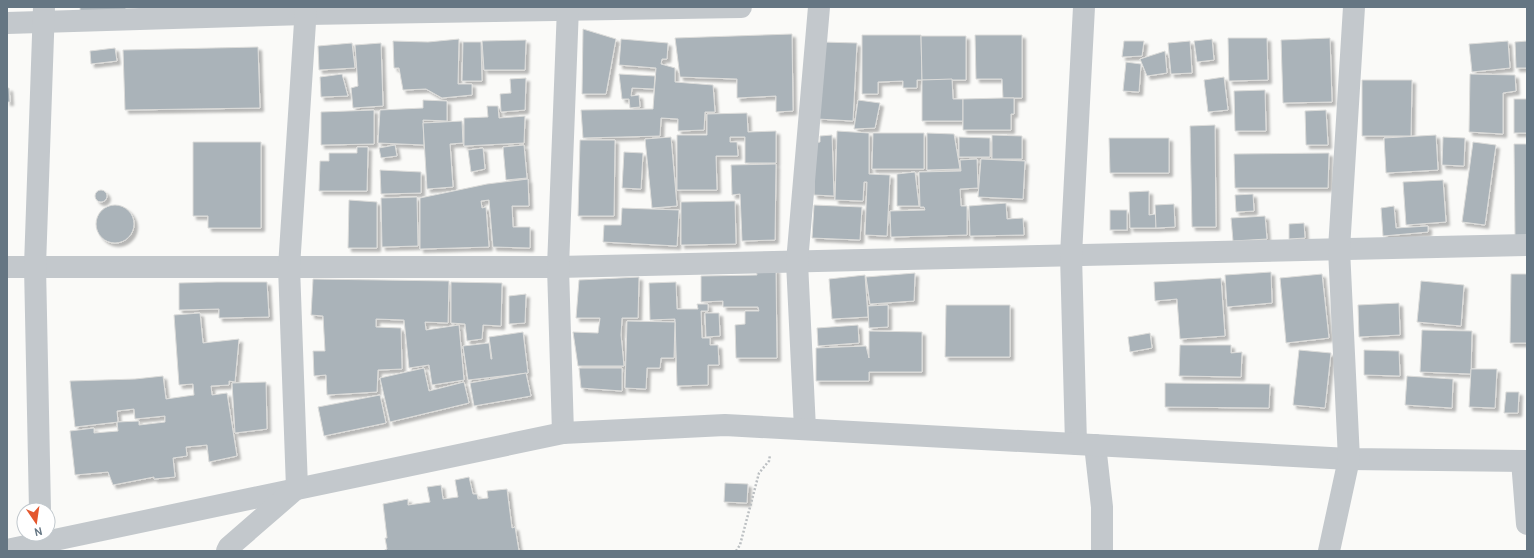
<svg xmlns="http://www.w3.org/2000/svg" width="1534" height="558" viewBox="0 0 1534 558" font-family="Cabin,sans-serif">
	<defs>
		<filter id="shadow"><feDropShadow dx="3.5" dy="3.5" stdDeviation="1" flood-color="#0004"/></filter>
	</defs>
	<rect width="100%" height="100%" fill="#fafaf8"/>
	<g fill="#aab3b9" stroke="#dcdcda" filter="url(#shadow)">
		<polygon points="80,7 126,7 125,16 80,12"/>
		<polygon points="583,29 616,39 606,94 582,94"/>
		<polygon points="792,34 793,111 776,112 776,96 737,98 737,79 680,77 675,38"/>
		<polygon points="862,35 921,35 922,80 917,80 917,88 903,88 903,81 878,82 878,94 862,94"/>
		<polygon points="975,35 1022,35 1022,98 1003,98 1002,79 976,79"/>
		<polygon points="921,36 966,36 966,80 922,80"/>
		<polygon points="1228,38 1267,38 1268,80 1229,81"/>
		<polygon points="1330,38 1332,102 1283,103 1281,40"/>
		<polygon points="459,39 458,84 472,84 472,95 442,98 426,89 403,90 399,68 394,68 393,41 428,42"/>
		<polygon points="621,39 668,43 667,59 662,59 661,64 675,68 675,82 713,85 715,112 705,112 704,130 678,131 678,119 661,118 660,136 583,138 581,110 653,109 656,68 619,65"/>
		<polygon points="1212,39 1214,60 1197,62 1194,41"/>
		<polygon points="526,40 525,70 484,70 482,41"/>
		<polygon points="1124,41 1144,41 1142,56 1122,57"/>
		<polygon points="1190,41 1192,73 1171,74 1168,43"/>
		<polygon points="1508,41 1510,68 1472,72 1469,44"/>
		<polygon points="1527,41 1527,68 1516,68 1515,42"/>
		<polygon points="463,42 481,42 482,81 462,81"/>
		<polygon points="822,42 857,43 853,121 818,119"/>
		<polygon points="352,43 355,68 319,70 318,46"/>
		<polygon points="381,43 383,106 353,108 351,88 358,86 355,45"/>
		<polygon points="258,47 260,108 125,110 123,50"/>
		<polygon points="115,48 117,61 91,64 90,51"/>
		<polygon points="1165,51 1167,73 1147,76 1140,59"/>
		<polygon points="1126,62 1141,64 1139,92 1123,91"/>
		<polygon points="342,74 348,96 321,97 320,77"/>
		<polygon points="619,74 655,76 654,89 632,88 631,96 639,95 640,107 630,108 629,99 622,99"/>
		<polygon points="1470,74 1515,75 1516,91 1503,93 1503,134 1469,132"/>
		<polygon points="1224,77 1228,110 1208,112 1204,80"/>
		<polygon points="526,78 525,110 501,112 500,94 511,93 510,79"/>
		<polygon points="952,79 953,99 963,99 963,121 922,121 922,80"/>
		<polygon points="1362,80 1412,80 1411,136 1362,136"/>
		<polygon points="7,88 9,88 10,102 7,102"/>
		<polygon points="1265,90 1266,131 1235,131 1234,91"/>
		<polygon points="1003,98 1014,98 1014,114 1011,114 1011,130 963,130 963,99"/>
		<rect x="1514" y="99" width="13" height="34"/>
		<polygon points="423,100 447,101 447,121 423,120 424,145 378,143 380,110 423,108"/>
		<polygon points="858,100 880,103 875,128 854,129"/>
		<polygon points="487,106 498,106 499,118 525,116 524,143 464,146 464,118 488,117"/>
		<polygon points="374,110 374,144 321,145 321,112"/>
		<polygon points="1326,110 1328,145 1306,145 1305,111"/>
		<polygon points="747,113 748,132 776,131 776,163 745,163 745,137 730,137 730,142 737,142 738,156 716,156 717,190 677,190 677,135 707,135 707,114"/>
		<polygon points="462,121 463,143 450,144 453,187 427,189 423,123"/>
		<polygon points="1215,125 1216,227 1192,227 1190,126"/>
		<polygon points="837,131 869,133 869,174 890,175 887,236 865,235 867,182 864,182 863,201 835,200"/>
		<polygon points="873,133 924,133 924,169 872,169"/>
		<polygon points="927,133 954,134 960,169 927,170"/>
		<polygon points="832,135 834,196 814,195 814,143 820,142 820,136"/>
		<polygon points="992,135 1022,136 1022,159 992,159"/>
		<polygon points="1436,135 1438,170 1386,173 1384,138"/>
		<polygon points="671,137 677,206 652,208 645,139"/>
		<polygon points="959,137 990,138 990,157 959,157"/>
		<polygon points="1443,137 1465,138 1464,166 1442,165"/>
		<polygon points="1109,138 1169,138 1169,173 1110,173"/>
		<polygon points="580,140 615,140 614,216 578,216"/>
		<polygon points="193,142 261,142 261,228 208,228 208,216 193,216"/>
		<polygon points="1473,142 1496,145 1485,225 1462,222"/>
		<polygon points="1514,144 1527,144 1527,236 1515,236"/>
		<polygon points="395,145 397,156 381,158 379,148"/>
		<polygon points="524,145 527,178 506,180 503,147"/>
		<polygon points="357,147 368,147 367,191 319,191 320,161 329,161 329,153 357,153"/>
		<polygon points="483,148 485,169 471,172 468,150"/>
		<polygon points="624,152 643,153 641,189 622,188"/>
		<polygon points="1329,153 1328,188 1235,188 1234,154"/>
		<polygon points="977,159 978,188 960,189 961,206 967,206 967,235 891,237 890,211 925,210 924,207 920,207 919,172 961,171 960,160"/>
		<polygon points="981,159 1025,161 1023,199 978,197"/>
		<polygon points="776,164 775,240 742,241 740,194 732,195 731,165"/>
		<polygon points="380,170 421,172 421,193 381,194"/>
		<polygon points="915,172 919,206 897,206 897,174"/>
		<polygon points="528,179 529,206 512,206 513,227 530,227 530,248 493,247 489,200 481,201 482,208 486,207 489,247 420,249 420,198 487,184"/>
		<polygon points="1443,180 1446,222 1406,225 1403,182"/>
		<circle cx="101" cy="196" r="6"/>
		<polygon points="1149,191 1149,215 1156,214 1156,228 1130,228 1129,192"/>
		<polygon points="1253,194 1254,211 1236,212 1235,195"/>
		<polygon points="417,197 418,246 382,247 381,198"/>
		<polygon points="349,200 377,202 377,248 348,248"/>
		<polygon points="735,201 736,244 681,245 681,202"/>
		<polygon points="1006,203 1007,219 1023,218 1024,235 970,236 969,206"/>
		<polygon points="1174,204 1175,227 1156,228 1155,205"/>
		<circle cx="115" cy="224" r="19"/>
		<polygon points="814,205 862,207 860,240 812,238"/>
		<polygon points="1394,206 1396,228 1428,226 1428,232 1383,236 1381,208"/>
		<polygon points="622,208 679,210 677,246 603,242 604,225 621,225"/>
		<rect x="1110" y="210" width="17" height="20"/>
		<polygon points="1265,216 1267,239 1233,241 1231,218"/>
		<polygon points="1304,223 1305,238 1289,239 1289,224"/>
		<polygon points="756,269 776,269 777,358 736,358 735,325 745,324 745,311 759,311 758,307 723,307 723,301 701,302 701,276 757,275"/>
		<polygon points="1271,272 1272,303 1227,307 1225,275"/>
		<polygon points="915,273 914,301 870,304 866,277"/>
		<polygon points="1322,274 1329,338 1286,343 1280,278"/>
		<polygon points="1511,274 1527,274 1527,343 1510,343"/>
		<polygon points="865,275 868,317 832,319 829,279"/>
		<polygon points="639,277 638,318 622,318 621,335 624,366 578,366 573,332 598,333 600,318 576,318 579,280"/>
		<polygon points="1221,278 1225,336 1180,339 1177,299 1155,301 1154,282"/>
		<polygon points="313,279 449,281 448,323 425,322 426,330 459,325 464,380 432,385 429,365 409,368 404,320 376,319 376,327 401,328 402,369 378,370 377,392 327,395 326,375 314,376 313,351 325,351 323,316 311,315"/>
		<polygon points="1421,281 1464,285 1461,326 1417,322"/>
		<polygon points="217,282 267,282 269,317 219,318 219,309 179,310 179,283"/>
		<polygon points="451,282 502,283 501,326 483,325 482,339 467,341 465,324 451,323"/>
		<polygon points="676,282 677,309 698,309 697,304 708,304 708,311 701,311 702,338 710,338 710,345 718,345 719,365 708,365 708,385 677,386 675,319 650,320 649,283"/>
		<polygon points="526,294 525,323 509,324 509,296"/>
		<polygon points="1399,303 1400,335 1359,337 1358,305"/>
		<polygon points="888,305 888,327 869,328 868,306"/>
		<polygon points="946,305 1010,305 1010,357 945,357"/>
		<polygon points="200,313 203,343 239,339 235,382 229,381 229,385 211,386 212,395 227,393 237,456 209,462 207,445 186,447 187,456 173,458 175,477 154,479 154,477 113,485 108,472 75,475 70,431 94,428 94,433 118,431 117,422 139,421 139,425 165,422 165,416 135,419 134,409 117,411 118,422 75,427 70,381 135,379 163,376 166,399 194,395 193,384 179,385 174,315"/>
		<polygon points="705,313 719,313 720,336 706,337"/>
		<polygon points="627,321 675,322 674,358 661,358 660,368 647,368 646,389 625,388"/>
		<polygon points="858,325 859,343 818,346 817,328"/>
		<polygon points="1422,330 1472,331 1471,374 1420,372"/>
		<polygon points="869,331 922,332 922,372 869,372 869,381 816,381 816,348 866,346 869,358"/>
		<polygon points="523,332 528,373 468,380 463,346 489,343 491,359 492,359 489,337"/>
		<polygon points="1150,333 1152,348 1130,352 1128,337"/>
		<polygon points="1180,345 1231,345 1231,353 1242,352 1241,377 1179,376"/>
		<polygon points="1299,350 1331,353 1325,408 1293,405"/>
		<polygon points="1364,350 1399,351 1400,376 1364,375"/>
		<polygon points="424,368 429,391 464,382 469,403 390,422 380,378"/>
		<polygon points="579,368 622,368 622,391 581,388"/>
		<polygon points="1471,369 1497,369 1495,408 1469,407"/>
		<polygon points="526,373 531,396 474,406 470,383"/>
		<polygon points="1407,376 1453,379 1452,408 1405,405"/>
		<polygon points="266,382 267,429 235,433 232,383"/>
		<polygon points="1165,383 1270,384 1269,408 1165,407"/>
		<polygon points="1506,392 1519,392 1518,413 1504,413"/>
		<polygon points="380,395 386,423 324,436 318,407"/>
		<polygon points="469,477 473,494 477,494 478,499 488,498 487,491 507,489 512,528 515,527 519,551 383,551 387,549 385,538 387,538 383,504 408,499 408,505 430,502 427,487 441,485 443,499 458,497 455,480"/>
		<polygon points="725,483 748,484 747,503 724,502"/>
	</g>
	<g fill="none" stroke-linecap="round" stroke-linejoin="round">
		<polyline stroke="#bbbfc2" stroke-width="2.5" stroke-dasharray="2 2" stroke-linecap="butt" points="736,551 740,545 759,473 769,461 770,455"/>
		<g stroke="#c3c8cc" stroke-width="22">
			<polyline points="7,23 306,14 741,7"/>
			<polyline points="7,267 558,267 1527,245"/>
			<polyline points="805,429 797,262 819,7"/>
			<polyline points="563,433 558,267 568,7"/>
			<polyline points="1076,444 1071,255 1084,7"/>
			<polyline points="1095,445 1102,507 1102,551"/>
			<polyline points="1522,461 1527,524"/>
			<polyline points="40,510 35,266 44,7"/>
			<polyline points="7,550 563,433 725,425 1349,459 1527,461"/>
			<polyline points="227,551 229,547 297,488 289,267 306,7"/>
			<polyline points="1329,551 1349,459 1339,249 1354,7"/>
		</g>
	</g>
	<rect width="1534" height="558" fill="none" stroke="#657683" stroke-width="16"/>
	<g transform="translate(36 522) rotate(167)"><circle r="19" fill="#ffffff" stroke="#c1c8cd"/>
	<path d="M0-3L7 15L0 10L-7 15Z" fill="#e4572e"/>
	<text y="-6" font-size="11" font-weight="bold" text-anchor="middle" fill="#657683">N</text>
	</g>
</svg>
